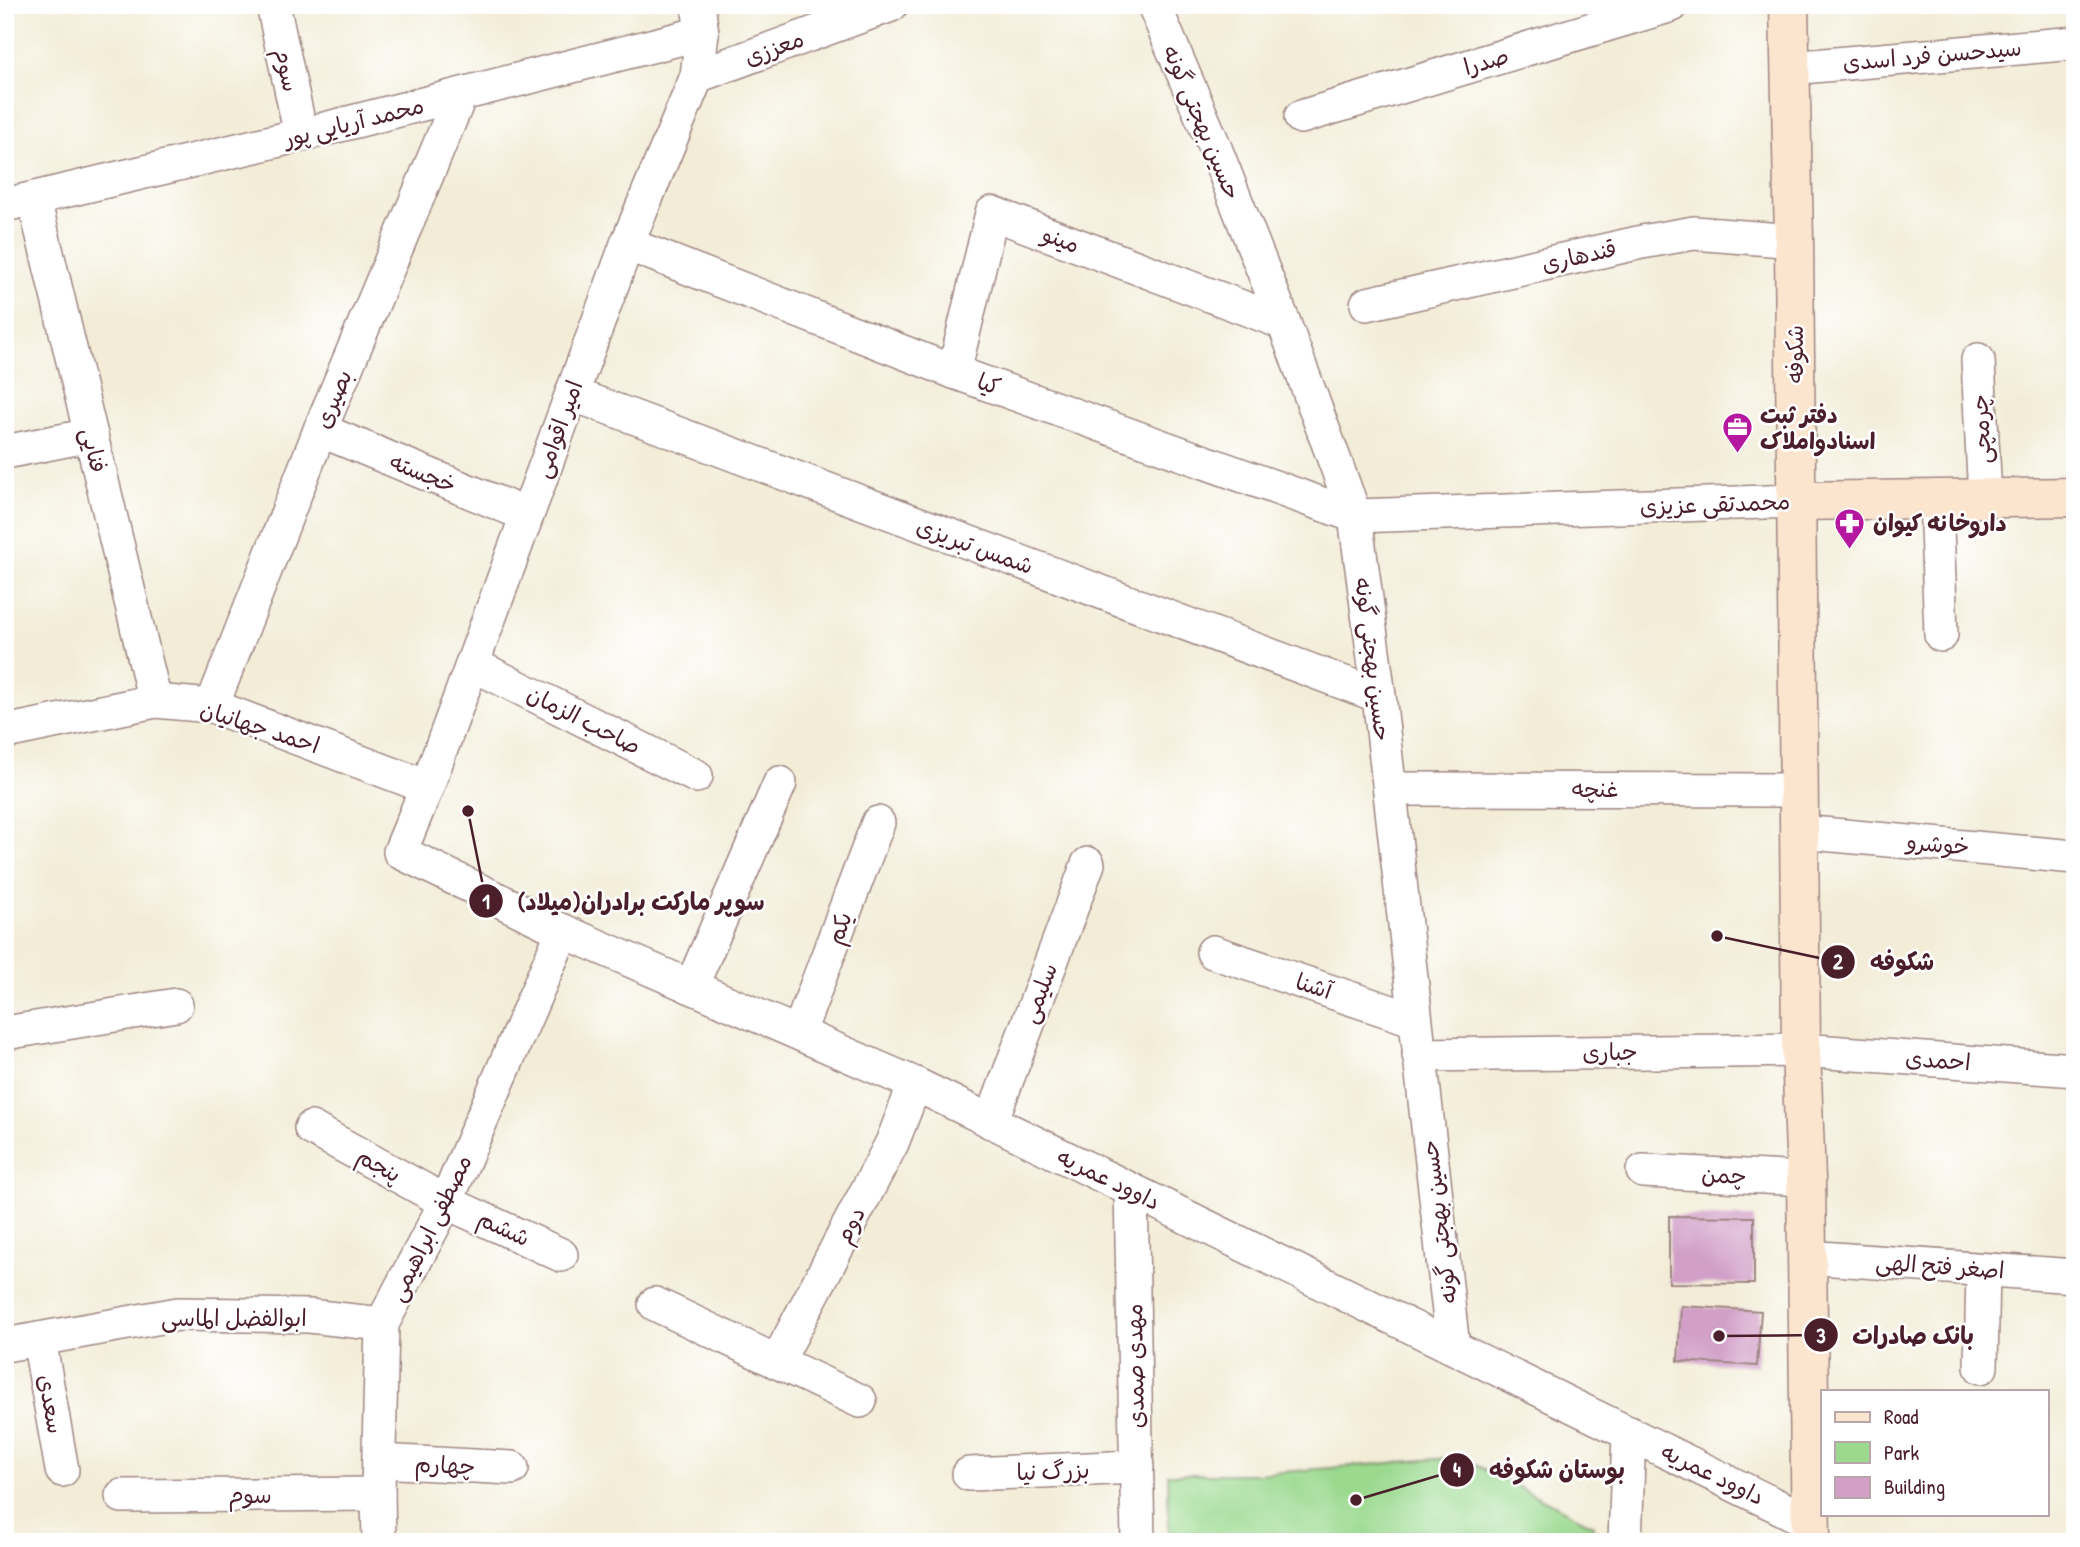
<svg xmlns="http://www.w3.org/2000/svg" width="2080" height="1547" viewBox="0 0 2080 1547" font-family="'Patrick Hand','Playpen Sans Arabic',sans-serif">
	<rect width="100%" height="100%" fill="#fff"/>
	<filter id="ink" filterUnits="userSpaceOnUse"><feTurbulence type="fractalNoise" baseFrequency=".0143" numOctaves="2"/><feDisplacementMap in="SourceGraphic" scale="14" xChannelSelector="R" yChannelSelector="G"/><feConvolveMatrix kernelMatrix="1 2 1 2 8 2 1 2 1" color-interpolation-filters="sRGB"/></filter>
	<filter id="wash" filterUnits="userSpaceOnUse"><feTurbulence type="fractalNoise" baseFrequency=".00686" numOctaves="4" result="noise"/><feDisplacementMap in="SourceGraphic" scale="28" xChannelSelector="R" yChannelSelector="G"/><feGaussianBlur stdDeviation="1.57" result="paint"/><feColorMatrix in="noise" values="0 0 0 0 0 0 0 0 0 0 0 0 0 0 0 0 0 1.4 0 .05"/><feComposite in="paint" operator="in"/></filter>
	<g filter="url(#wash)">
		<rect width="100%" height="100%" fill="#f3edd8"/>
		<polygon fill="#9ad98e" stroke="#727c5c" stroke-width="2" points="1460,1457 1593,1525 1593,1542 1169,1542 1168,1474 1259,1474"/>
		<g id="blocks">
			<g fill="#d19fc8">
				<polygon points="1669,1216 1754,1217 1754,1284 1669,1283"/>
				<polygon points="1681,1306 1761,1311 1757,1366 1678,1361"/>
			</g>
		</g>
	</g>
	<g filter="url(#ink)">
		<use href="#blocks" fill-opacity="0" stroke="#9e8682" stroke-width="2"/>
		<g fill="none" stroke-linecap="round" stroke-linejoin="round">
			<defs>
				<g id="street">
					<polyline points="273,5 301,135"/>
					<polyline points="698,5 702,33 697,76 627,244 427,787 400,852 563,931 915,1084 1810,1522"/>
					<polyline points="1154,5 1213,143 1284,323 1355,516 1379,696 1453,1347"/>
					<polyline points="1790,68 2075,43"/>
					<polyline points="697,76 891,5"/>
					<polyline points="1301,117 1672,5"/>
					<polyline points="34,199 155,701"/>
					<polyline points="5,205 301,135 702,33"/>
					<polyline points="627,244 954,372 1355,516 1796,501"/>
					<polyline points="1367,304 1642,242 1694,233 1794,241"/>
					<polyline points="1978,360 1985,498"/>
					<polyline points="954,372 992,213 1284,323"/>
					<polyline points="572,394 1379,696"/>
					<polyline points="320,430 527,515"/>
					<polyline points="5,452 91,435"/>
					<polyline points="1936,499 1941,635"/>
					<polyline points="472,664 696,776"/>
					<polyline points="212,706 320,430 460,96"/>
					<polyline points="5,732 155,701 212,706 427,787"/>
					<polyline points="1390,789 1800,790"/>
					<polyline points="1800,832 2075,857"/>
					<polyline points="1213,952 1415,1020"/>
					<polyline points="691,987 780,783"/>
					<polyline points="799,1032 878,823"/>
					<polyline points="5,1033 176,1005"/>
					<polyline points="1419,1055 1801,1050 2075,1070"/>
					<polyline points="991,1122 1088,864"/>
					<polyline points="311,1128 446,1202 561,1255"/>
					<polyline points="1643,1171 1806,1179"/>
					<polyline points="1131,1190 1138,1542"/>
					<polyline points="1806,1257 2075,1276"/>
					<polyline points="655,1304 860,1401"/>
					<polyline points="39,1339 62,1470"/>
					<polyline points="5,1345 178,1314 309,1316 382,1324"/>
					<polyline points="777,1362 892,1143 915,1084"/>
					<polyline points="1981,1367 1983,1270"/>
					<polyline points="379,1461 512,1468"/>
					<polyline points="969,1474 1137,1467"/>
					<polyline points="122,1496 378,1494"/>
					<polyline points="379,1542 378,1494 382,1324 446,1202 563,931"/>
					<polyline points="1625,1542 1629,1433"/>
				</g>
				<g id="secondary">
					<polyline points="1789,5 1794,241 1801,1050 1806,1179 1811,1542"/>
					<polyline points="1796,501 2075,497"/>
				</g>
			</defs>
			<use href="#street" stroke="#9e8682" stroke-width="36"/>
			<use href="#secondary" stroke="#9e8682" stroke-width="41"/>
			<use href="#street" stroke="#fff" stroke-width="33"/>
			<use href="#secondary" stroke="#fce5cf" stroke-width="38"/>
		</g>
	</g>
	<defs>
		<symbol id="office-pin" viewBox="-11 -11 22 30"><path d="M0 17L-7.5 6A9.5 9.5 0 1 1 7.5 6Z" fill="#b5179e" stroke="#fff"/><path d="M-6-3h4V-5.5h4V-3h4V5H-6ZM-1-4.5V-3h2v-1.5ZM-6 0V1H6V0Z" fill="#fff"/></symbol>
		<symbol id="pharmacy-pin" viewBox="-11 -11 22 30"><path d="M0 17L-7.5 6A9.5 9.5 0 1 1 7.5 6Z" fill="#b5179e" stroke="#fff"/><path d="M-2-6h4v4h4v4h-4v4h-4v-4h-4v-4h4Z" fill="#fff"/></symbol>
	</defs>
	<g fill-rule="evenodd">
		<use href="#office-pin" x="1720" y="410" width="35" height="47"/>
		<use href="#pharmacy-pin" x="1832" y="506" width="35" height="47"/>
	</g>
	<g text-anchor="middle" stroke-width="5" stroke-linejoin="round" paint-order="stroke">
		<g font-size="23" fill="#4a1f2b" stroke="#fff">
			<text transform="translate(774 48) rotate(-20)" y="8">معززی</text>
			<text transform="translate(1932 55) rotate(-5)" y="8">سیدحسن فرد اسدی</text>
			<text transform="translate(1486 61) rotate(-17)" y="8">صدرا</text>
			<text transform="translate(287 70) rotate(78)" y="8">سوم</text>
			<text transform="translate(354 122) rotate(-14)" y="8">محمد آریایی پور</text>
			<text transform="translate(1202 122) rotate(67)" y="8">حسین بهجتی گونه</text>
			<text transform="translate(1061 239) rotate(21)" y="8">مینو</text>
			<text transform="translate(1579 256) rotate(-13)" y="8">قندهاری</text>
			<text transform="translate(1795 354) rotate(-90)" y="8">شکوفه</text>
			<text transform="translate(989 384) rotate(20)" y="8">کیا</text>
			<text transform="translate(333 399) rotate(-67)" y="8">بصیری</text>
			<text transform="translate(558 429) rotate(-70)" y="8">امیر اقوامی</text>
			<text transform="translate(1981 429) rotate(-93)" y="8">چرمچی</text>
			<text transform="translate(94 450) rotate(76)" y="8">فنایی</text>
			<text transform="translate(423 473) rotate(22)" y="8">خجسته</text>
			<text transform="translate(1715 504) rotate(-2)" y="8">محمدتقی عزیزی</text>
			<text transform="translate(975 546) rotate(20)" y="8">شمس تبریزی</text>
			<text transform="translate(1373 659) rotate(83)" y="8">حسین بهجتی گونه</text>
			<text transform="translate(584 720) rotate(27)" y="8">صاحب الزمان</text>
			<text transform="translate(260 727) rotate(18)" y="8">احمد جهانیان</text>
			<text x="1595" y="797">غنچه</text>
			<text transform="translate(1938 844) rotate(5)" y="8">خوشرو</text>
			<text transform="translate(839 928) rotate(-69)" y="8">یکم</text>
			<text transform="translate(1314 986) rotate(18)" y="8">آشنا</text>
			<text transform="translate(1039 993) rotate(-69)" y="8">سلیمی</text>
			<text transform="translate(1610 1052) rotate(-1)" y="8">جباری</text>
			<text transform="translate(1938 1060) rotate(4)" y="8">احمدی</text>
			<text transform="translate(379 1165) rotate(29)" y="8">پنجم</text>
			<text transform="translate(1724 1175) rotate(3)" y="8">چمن</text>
			<text transform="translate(1109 1179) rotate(26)" y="8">داوود عمریه</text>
			<text transform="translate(1439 1222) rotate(-97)" y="8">حسین بهجتی گونه</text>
			<text transform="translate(850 1225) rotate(-62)" y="8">دوم</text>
			<text transform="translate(430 1228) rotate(-64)" y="8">مصطفی ابراهیمی</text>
			<text transform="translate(504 1228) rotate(25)" y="8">ششم</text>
			<text transform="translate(1940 1266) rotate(4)" y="8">اصغر فتح الهی</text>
			<text x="234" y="1326">ابوالفضل الماسی</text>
			<text transform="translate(1135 1366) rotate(-91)" y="8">مهدی صمدی</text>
			<text transform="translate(51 1404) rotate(80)" y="8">سعدی</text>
			<text transform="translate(445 1465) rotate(3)" y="8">چهارم</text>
			<text transform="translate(1053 1471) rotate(-2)" y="8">بزرگ نیا</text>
			<text transform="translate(1713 1474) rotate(26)" y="8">داوود عمریه</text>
			<text x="250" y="1503">سوم</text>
		</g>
		<g font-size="23" font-weight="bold" fill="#4a1f2b" stroke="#fff" text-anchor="start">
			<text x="1760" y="423">دفتر ثبت<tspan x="1760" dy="26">اسنادواملاک</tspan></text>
			<text x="1873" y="531">داروخانه کیوان</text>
		</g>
	</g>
	<path fill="none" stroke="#4a1f2b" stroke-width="2.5" d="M468 811L486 901M1717 936L1838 962M1719 1336L1821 1335M1356 1500L1457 1470"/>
	<g fill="#4a1f2b" stroke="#fff" stroke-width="2.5">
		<circle cx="468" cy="811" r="7"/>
		<circle cx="1717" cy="936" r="7"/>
		<circle cx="1719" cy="1336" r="7"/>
		<circle cx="1356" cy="1500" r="7"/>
		<circle cx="486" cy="901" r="18"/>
		<circle cx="1838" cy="962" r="18"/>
		<circle cx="1821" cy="1335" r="18"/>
		<circle cx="1457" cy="1470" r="18"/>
	</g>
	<g font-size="21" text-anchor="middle" font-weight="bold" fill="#fff">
		<text x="486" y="909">1</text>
		<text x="1838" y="969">2</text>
		<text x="1821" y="1343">3</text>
		<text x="1457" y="1477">4</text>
	</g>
	<g font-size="24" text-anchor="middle" font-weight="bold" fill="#4a1f2b" stroke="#fff" stroke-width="5" stroke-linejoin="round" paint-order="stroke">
		<text x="641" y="910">سوپر مارکت برادران(میلاد)</text>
		<text x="1902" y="970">شکوفه</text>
		<text x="1913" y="1344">بانک صادرات</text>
		<text x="1557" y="1478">بوستان شکوفه</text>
	</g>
	<rect width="2080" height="1547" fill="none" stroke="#fff" stroke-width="28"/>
	<rect x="1821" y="1390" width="228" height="126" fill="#ffffff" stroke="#b7a5aa" stroke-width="2"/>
	<rect x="1835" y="1412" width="35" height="10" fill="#fce5cf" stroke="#b7a5aa" stroke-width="2"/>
	<text x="1884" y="1424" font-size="21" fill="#4a1f2b">Road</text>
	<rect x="1835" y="1442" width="35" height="21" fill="#9ad98e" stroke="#b7a5aa" stroke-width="2"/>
	<text x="1884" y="1460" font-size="21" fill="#4a1f2b">Park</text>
	<rect x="1835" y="1477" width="35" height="21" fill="#d19fc8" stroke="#b7a5aa" stroke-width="2"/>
	<text x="1884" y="1494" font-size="21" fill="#4a1f2b">Building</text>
</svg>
